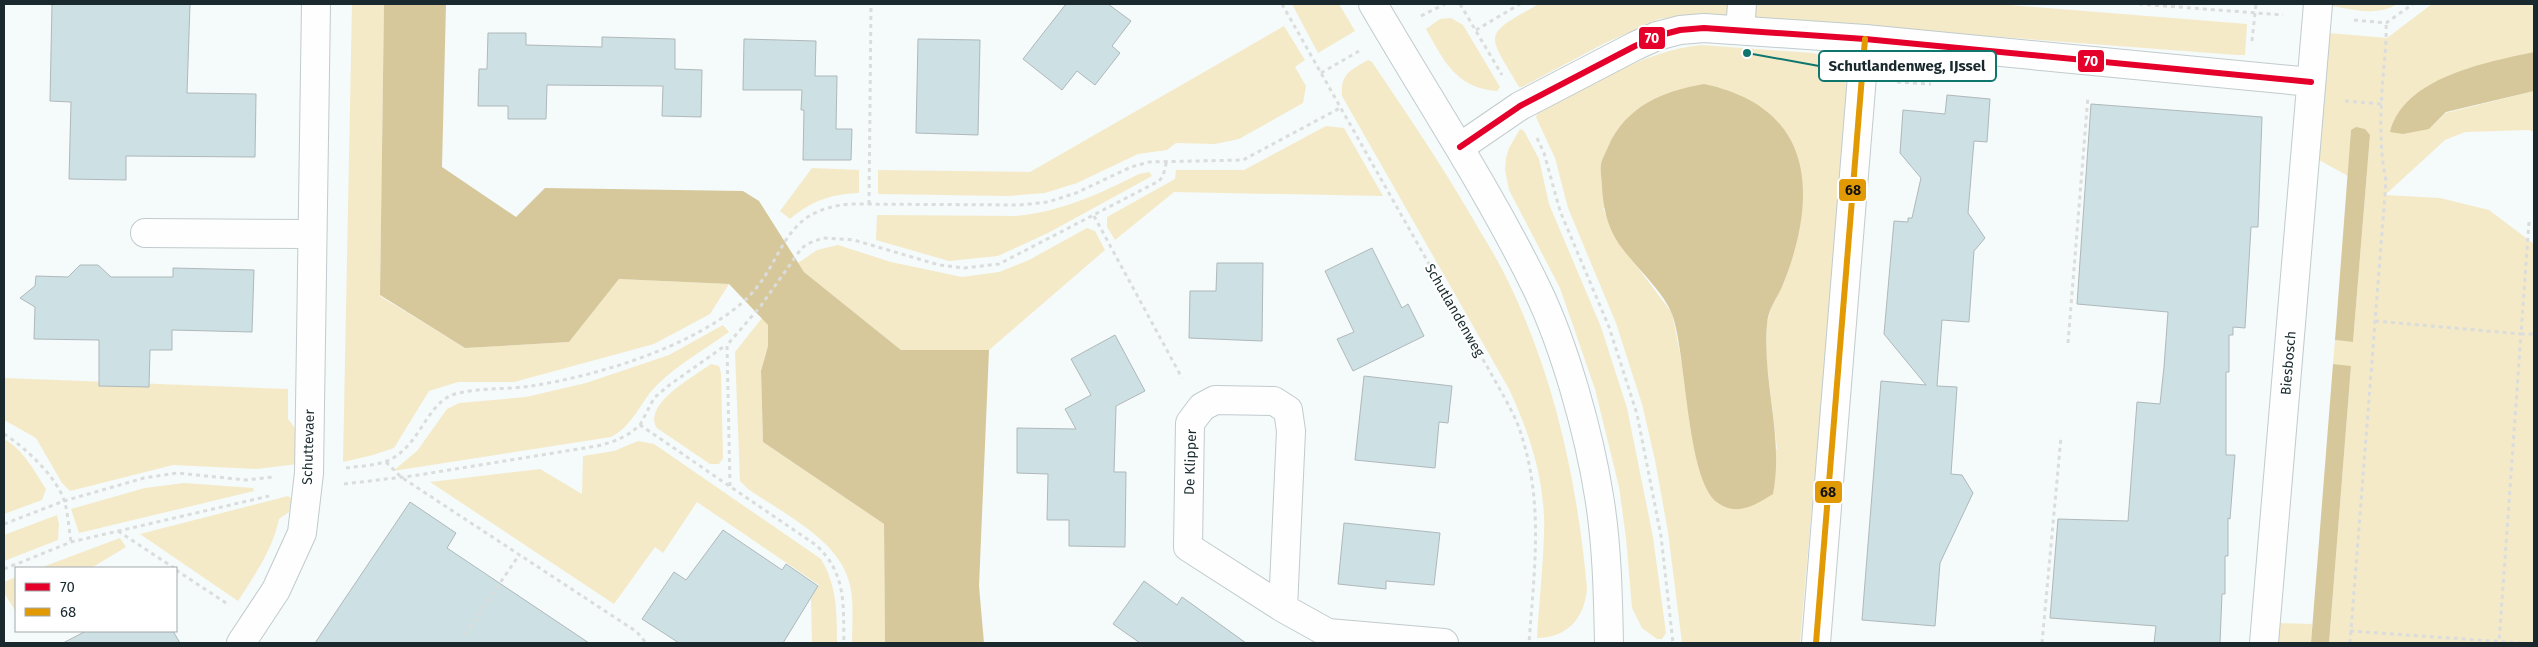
<svg xmlns="http://www.w3.org/2000/svg" width="2538" height="647" viewBox="0 0 2538 647" font-family="'Fira Sans',sans-serif">
	<rect width="100%" height="100%" fill="#f5fafb"/>
	<g fill="#f4eac8" fill-rule="evenodd">
		<polygon points="352,4 384,4 380,296 465,348 569,342 619,279 729,284 710,314 654,344 514,382 458,382 429,391 394,448 373,455 343,462"/>
		<polygon points="1292,4 1339,4 1355,31 1318,53"/>
		<path d="M1539,4h457l251,20 -2,31h-8l-539,-41 -39,5 -54,24 -83,44h-3c-32,-55 -38,-51 20,-83z"/>
		<path d="M2331,4h66c-20,13 -44,5 -66,2z"/>
		<polygon points="2432,4 2534,4 2534,52 2465,69 2429,129 2446,113 2534,91 2534,132 2529,130 2465,132 2445,140 2385,195 2440,198 2489,210 2534,244 2534,643 2329,643 2351,367 2333,364 2335,340 2353,342 2370,135 2351,130 2348,176 2319,160 2329,33 2387,38"/>
		<path d="M1451,18l12,7 37,62 -3,4c-41,-3 -53,-30 -71,-62l14,-10z"/>
		<polygon points="1284,26 1305,60 1295,67 1306,86 1303,103 1239,139 1215,144 1176,143 1167,150 1138,154 1077,183 1045,193 1008,196 878,194 878,170 1030,172"/>
		<path d="M1701,45l112,8c25,6 31,16 35,41l-48,549h-118l-14,-111 -13,-72 -13,-56 -26,-81 -48,-115 -13,-50 -19,-41 1,-3c52,-27 105,-63 164,-69zM1603,208l193,35 -12,40 -13,25 -4,14 -1,33 11,94 -86,-17 -7,-59 -12,-60 -55,-73z"/>
		<path d="M1368,60l4,2c38,56 75,111 108,169 10,17 20,33 28,50 47,97 69,200 79,307 -2,29 -19,50 -50,50 2,-35 6,-70 7,-104 2,-51 -14,-100 -35,-145l-167,-293c-2,-22 9,-26 26,-36z"/>
		<polygon points="1326,126 1344,128 1383,196 1174,192 1115,240 1107,227 1107,217 1175,179 1176,170 1244,170"/>
		<polygon points="1520,129 1524,131 1539,159 1549,204 1601,327 1627,408 1653,537 1666,633 1662,639 1657,639 1642,628 1632,608 1626,538 1619,487 1595,389 1560,288 1509,190 1505,170 1506,158 1509,148"/>
		<path d="M812,168l47,2v23c-28,1 -48,8 -69,26l-10,-8z"/>
		<path d="M1149,172l3,4 -102,56 -52,24 -49,5 -73,-21 1,-25 138,1c46,-4 84,-22 124,-42z"/>
		<polygon points="1087,228 1095,231 1105,250 989,350 901,350 804,272 798,263 817,250 838,245 891,262 962,277 999,272 1029,260"/>
		<polygon points="4,257 5,378 288,389 288,419 300,435 298,464 257,469 173,465 70,491 62,483 36,438 4,420"/>
		<path d="M762,318l6,7v21l-7,25 2,71 121,82 1,119h-33c0,-18 2,-40 -2,-58 -10,-45 -66,-71 -102,-96l-8,-8 -5,-129z"/>
		<path d="M723,325l6,7c-24,17 -52,33 -72,53 -17,17 -23,40 -46,52l-218,34 24,-20 30,-42 12,-6 67,-6 60,-14 83,-28z"/>
		<path d="M711,364l8,2 2,7 2,85 -4,6h-9l-53,-36c-15,-24 38,-52 54,-64z"/>
		<path d="M4,439c19,10 31,33 42,50l-4,11 -38,14z"/>
		<path d="M638,441l16,3 167,115c16,27 16,53 16,84h-25l-1,-44 8,-14 -122,-83 -34,51 -8,-6 -41,57 -184,-122 110,-13 42,25 1,-38 31,-5z"/>
		<polygon points="184,483 253,488 254,491 79,533 71,509 145,488"/>
		<path d="M288,496l4,3 -3,13 -10,7c-6,30 -25,57 -41,82l-98,-67z"/>
		<polygon points="57,515 59,524 58,540 4,561 4,535"/>
		<polygon points="120,538 126,547 91,568 40,568"/>
		<polygon points="16,577 16,612 4,593 4,582"/>
		<polygon points="2278,623 2312,624 2311,643 2277,643"/>
	</g>
	<g fill="#d6c89b">
		<polygon points="384,4 446,4 442,167 516,217 545,188 743,191 759,201 804,272 901,350 989,350 979,586 984,643 885,643 884,524 763,442 761,371 768,346 768,325 729,284 619,279 569,342 465,348 380,295"/>
		<path d="M2534,52v39l-88,21 -17,17 -26,5 -13,-2c14,-55 97,-70 144,-80z"/>
		<path d="M1704,84c109,23 115,108 80,198 -5,14 -16,26 -17,42 -5,57 17,113 6,170 -16,10 -36,23 -55,9 -32,-22 -31,-149 -46,-189 -9,-24 -41,-51 -55,-73 -10,-16 -14,-35 -15,-54 0,-7 -2,-15 -1,-23 1,-5 5,-12 7,-17 18,-41 55,-56 96,-63z"/>
		<polygon points="2356,127 2365,129 2370,135 2353,342 2335,340 2351,130"/>
		<polygon points="2333,364 2351,366 2329,643 2311,643"/>
	</g>
	<g fill="#cde0e4" stroke="#afb8ba">
		<polygon points="52,4 190,4 187,93 256,94 255,157 126,156 126,180 69,179 71,102 50,101"/>
		<polygon points="1066,4 1108,4 1131,21 1112,46 1120,53 1095,85 1077,71 1062,90 1023,59"/>
		<polygon points="488,33 526,33 526,45 602,47 602,37 675,39 675,69 702,70 701,117 662,116 663,86 547,85 546,119 508,119 508,106 478,106 479,69 487,69"/>
		<polygon points="744,39 816,41 815,76 837,76 836,129 852,129 851,160 803,160 804,110 801,110 802,90 743,90"/>
		<polygon points="918,39 980,40 978,135 916,133"/>
		<polygon points="1947,95 1990,99 1987,142 1974,141 1968,213 1985,238 1974,251 1969,322 1942,320 1937,386 1957,387 1951,474 1962,475 1973,493 1940,563 1935,626 1862,620 1881,381 1926,385 1884,334 1894,221 1908,222 1908,218 1912,218 1921,178 1900,153 1903,110 1945,114"/>
		<polygon points="2091,104 2262,117 2258,227 2251,227 2245,328 2233,327 2233,335 2229,335 2229,372 2226,372 2226,455 2235,455 2230,519 2228,518 2228,556 2225,556 2225,594 2222,594 2220,643 2154,643 2156,626 2050,618 2058,519 2128,521 2137,402 2160,404 2164,367 2168,312 2077,304"/>
		<polygon points="1372,248 1402,308 1408,304 1424,336 1353,371 1337,339 1354,332 1325,271"/>
		<polygon points="1217,263 1263,263 1262,341 1189,338 1190,291 1216,291"/>
		<polygon points="80,265 98,265 111,277 173,277 173,268 254,270 252,332 172,330 172,350 150,350 149,387 99,386 99,340 34,339 35,307 20,298 35,286 36,276 68,277"/>
		<polygon points="1115,335 1145,391 1116,406 1114,472 1126,472 1125,547 1069,546 1069,520 1047,520 1048,474 1017,473 1017,428 1076,429 1065,409 1091,395 1071,359"/>
		<polygon points="1364,376 1452,386 1448,423 1439,422 1435,468 1355,460"/>
		<polygon points="410,502 456,533 447,548 589,643 315,643"/>
		<polygon points="1344,523 1440,533 1434,585 1386,581 1386,589 1338,584"/>
		<polygon points="723,530 782,570 786,564 818,586 783,643 679,643 642,619 674,572 686,580"/>
		<polygon points="1144,581 1177,605 1182,597 1246,643 1140,643 1113,624"/>
		<polygon points="86,631 173,631 180,643 63,643"/>
	</g>
	<g fill="none" stroke-linecap="round" stroke-linejoin="round">
		<defs>
			<g id="minor">
				<path d="M1373,4c55,95 116,186 164,285 28,58 52,144 62,207 8,48 9,98 10,147"/>
				<polyline points="1740,30 1742,4"/>
				<polyline points="1460,147 1520,106 1635,46 1657,36 1680,30 1704,28 1865,39 2311,82"/>
				<polyline points="145,233 312,234"/>
				<polyline points="1283,608 1291,431 1288,410 1274,401 1215,400 1202,407 1190,423 1188,547 1283,608 1328,633 1444,643"/>
				<polyline points="241,643 276,590 302,533 309,473 316,4"/>
				<polyline points="1816,643 1865,39"/>
				<polyline points="2264,643 2318,4"/>
			</g>
		</defs>
		<use href="#minor" stroke="#c1cbcd" stroke-width="30"/>
		<g stroke="#dbdddd" stroke-width="3" stroke-dasharray="4 4" stroke-linecap="butt">
			<path d="M1282,4l220,389c7,13 15,27 19,41 23,69 13,139 8,209"/>
			<polyline points="1460,4 1502,75"/>
			<polyline points="2139,4 2283,15"/>
			<polyline points="1421,16 1445,4"/>
			<polyline points="2354,20 2386,23 2413,4"/>
			<polyline points="1476,30 1520,4"/>
			<polyline points="2252,41 2256,4"/>
			<polyline points="1321,73 1359,51"/>
			<polyline points="1897,82 1931,84"/>
			<polyline points="2345,101 2381,104"/>
			<polyline points="1537,138 1544,153 1560,211 1609,327 1637,414 1661,536 1673,643"/>
			<polyline points="869,204 871,4"/>
			<polyline points="1094,216 1182,378"/>
			<polyline points="2529,222 2521,334 2534,334"/>
			<polyline points="2375,321 2521,334 2499,643"/>
			<polyline points="2068,343 2088,96"/>
			<polyline points="640,425 654,398 668,386 726,345"/>
			<path d="M4,434c21,13 54,44 61,69 3,12 4,26 6,39"/>
			<polyline points="386,462 401,477 637,632 646,643"/>
			<path d="M346,468c13,-2 28,-2 41,-7 32,-13 39,-56 65,-66 24,-8 54,-5 79,-9 66,-10 161,-39 212,-84 44,-39 34,-93 109,-98l168,1 28,-3 28,-9 55,-26 18,-5 94,-2 97,-52"/>
			<path d="M344,484l68,-8 185,-30c17,-4 30,-9 43,-21l176,120c31,29 27,60 28,98"/>
			<polyline points="730,486 727,345 760,307 801,249 807,244 823,238 854,240 939,265 964,268 999,264 1159,181 1163,176 1167,160"/>
			<polyline points="4,524 64,501 144,478 177,473 246,480 273,477"/>
			<polyline points="118,531 174,568"/>
			<polyline points="4,569 71,542 269,496"/>
			<polyline points="176,570 226,603"/>
			<polyline points="2350,631 2521,643"/>
			<polyline points="465,635 519,555"/>
			<polyline points="2042,643 2061,437"/>
			<path d="M2350,643l36,-462c-6,-29 -6,-59 -4,-89 1,-23 5,-45 4,-69"/>
		</g>
		<use href="#minor" stroke="#fefefe" stroke-width="28"/>
		<defs>
			<polyline id="bus-1" points="1460,147 1520,106 1635,46 1657,36 1680,30 1704,28 1865,39 2311,82"/>
			<polyline id="bus-2" points="1816,643 1865,39"/>
		</defs>
		<use href="#bus-1" stroke="#fff" stroke-width="10"/>
		<use href="#bus-2" stroke="#fff" stroke-width="10"/>
		<use href="#bus-1" stroke="#e4002b" stroke-width="6"/>
		<use href="#bus-2" stroke="#e19a04" stroke-width="6"/>
	</g>
	<g text-anchor="middle" stroke-width="4" stroke-linejoin="round" paint-order="stroke">
		<g font-size="14" fill="#19292d" stroke="#fff">
			<text transform="translate(1455 310) rotate(60)" y="5">Schutlandenweg</text>
			<text transform="translate(2288 363) rotate(-85)" y="5">Biesbosch</text>
			<text transform="translate(308 447) rotate(-88)" y="5">Schuttevaer</text>
			<text transform="translate(1190 462) rotate(-88)" y="5">De Klipper</text>
		</g>
	</g>
	<path fill="none" stroke="#0f766e" stroke-width="2" d="M1747 53L1819 66"/>
	<circle fill="#0f766e" stroke="#fff" stroke-width="2" cx="1747" cy="53" r="5"/>
	<rect fill="#fff" stroke="#0f766e" stroke-width="2" x="1819" y="51" width="177" height="30" rx="5"/>
	<g font-size="15" text-anchor="middle" font-weight="bold" fill="#19292d">
		<text x="1907" y="71">Schutlandenweg, IJssel</text>
	</g>
	<g stroke="#fff" stroke-width="2">
		<rect x="1638" y="26" width="28" height="24" rx="5" fill="#e4002b"/>
		<rect x="2077" y="49" width="28" height="24" rx="5" fill="#e4002b"/>
		<rect x="1838" y="178" width="29" height="24" rx="5" fill="#e19a04"/>
		<rect x="1814" y="480" width="29" height="24" rx="5" fill="#e19a04"/>
	</g>
	<g font-size="14" text-anchor="middle" font-weight="bold" fill="#fff">
		<text x="1652" y="43">70</text>
		<text x="2091" y="66">70</text>
	</g>
	<g font-size="14" text-anchor="middle" font-weight="bold" fill="#111">
		<text x="1853" y="195">68</text>
		<text x="1828" y="497">68</text>
	</g>
	<rect width="2538" height="647" fill="none" stroke="#19292d" stroke-width="10"/>
	<rect x="15" y="567" width="162" height="65" fill="#ffffff" stroke="#a3a9ab"/>
	<rect x="25" y="583" width="25" height="8" fill="#e4002b" stroke="#a3a9ab"/>
	<text x="60" y="592" font-size="15" fill="#19292d">70</text>
	<rect x="25" y="608" width="25" height="8" fill="#e19a04" stroke="#a3a9ab"/>
	<text x="60" y="617" font-size="15" fill="#19292d">68</text>
</svg>
